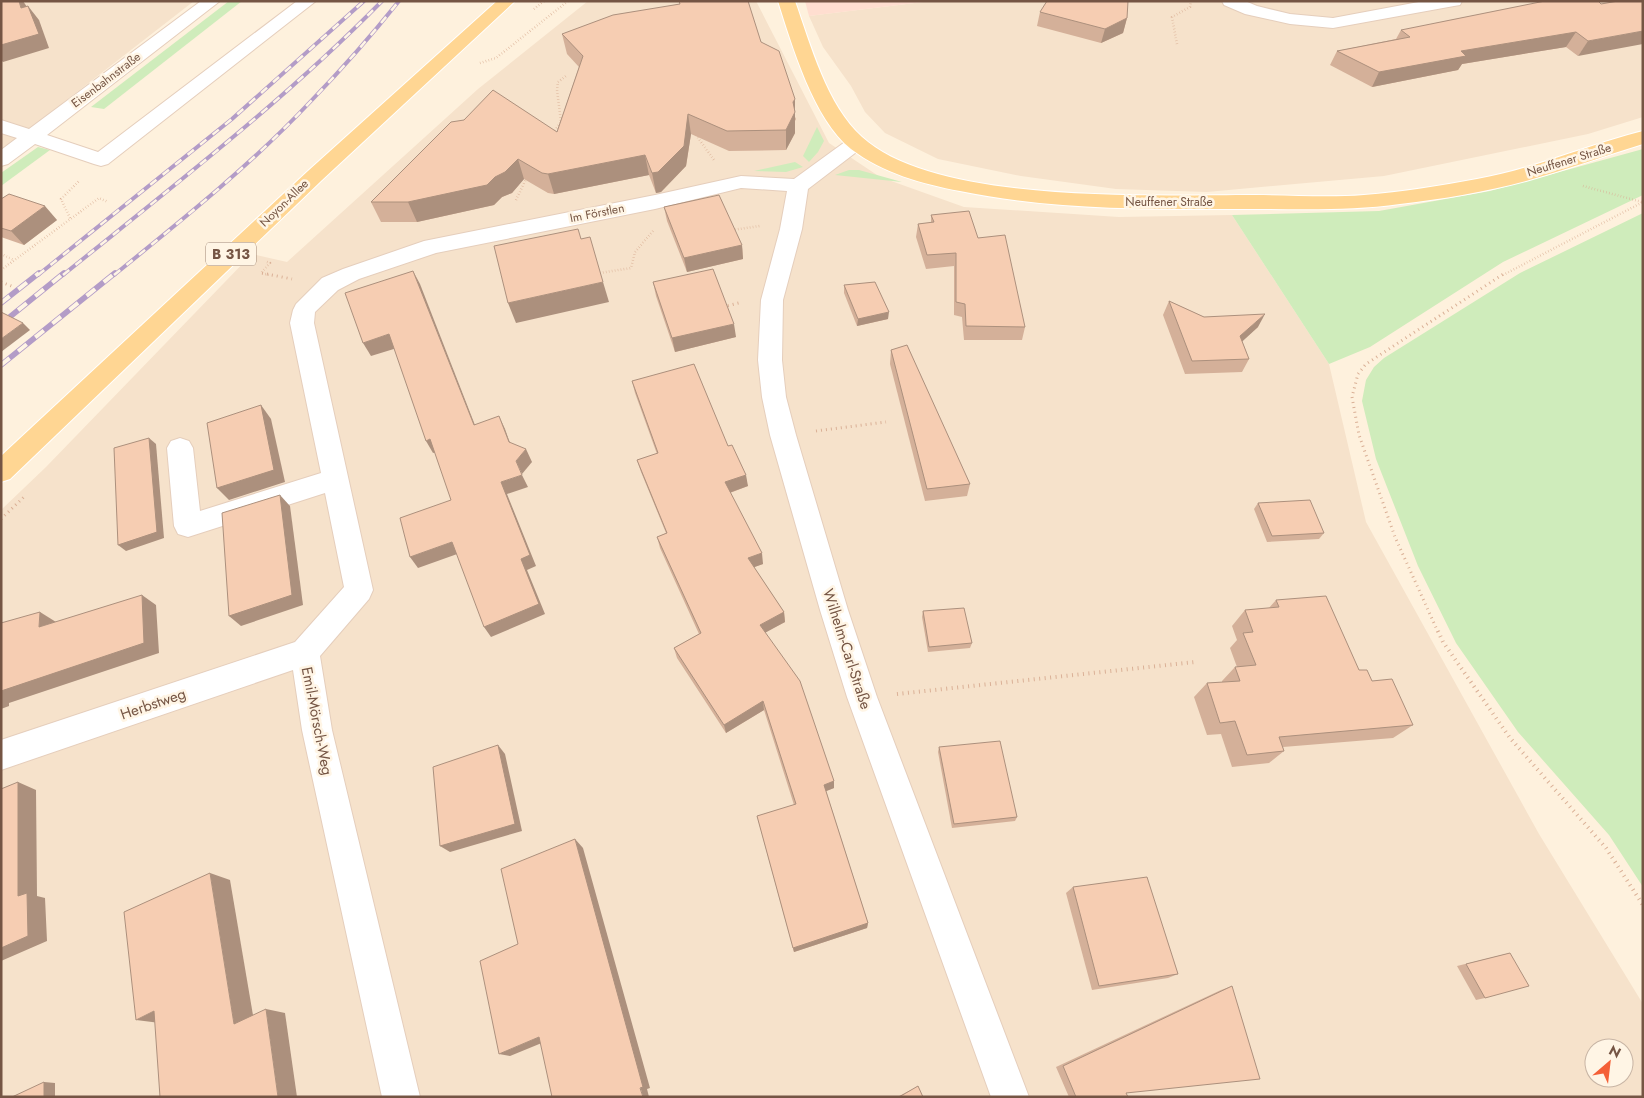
<svg xmlns="http://www.w3.org/2000/svg" width="1644" height="1098" viewBox="0 0 1644 1098" font-family="Jost,sans-serif">
	<rect width="100%" height="100%" fill="#fef1dd"/>
	<g fill="#f6e2cb" fill-rule="evenodd">
		<polygon points="1,1 194,1 1,151"/>
		<path d="M588,1h168l73,142 51,34 84,30 155,10 113,-2 97,149 37,158 173,312 104,170v93h-1642v-587l45,-43 206,-213 35,8 191,-173zM1594,1048h30v30h-30z"/>
		<polygon points="931,1 1643,1 1643,117 1588,134 1384,176 1207,192 1116,189 1021,176 938,159 885,133 865,112 851,86 823,47 809,16"/>
	</g>
	<polygon fill="#ffded0" points="805,1 931,1 809,16"/>
	<g fill="#cfecbb">
		<polygon points="229,1 242,1 104,109 91,107"/>
		<polygon points="817,127 824,141 818,152 809,162 803,156"/>
		<polygon points="38,147 50,150 1,186 1,173"/>
		<polygon points="1643,149 1643,195 1503,262 1370,347 1329,364 1232,215 1379,211 1490,191"/>
		<polygon points="795,162 803,167 786,172 754,171"/>
		<polygon points="849,170 859,170 902,182 835,175"/>
		<polygon points="1643,213 1643,887 1609,835 1518,732 1456,643 1418,566 1376,459 1362,401 1366,380 1374,367 1384,358 1520,273"/>
	</g>
	<g fill="none" stroke-linecap="round" stroke-linejoin="round">
		<defs>
			<g id="minor">
				<polygon points="201,1 220,1 47,135 98,152 297,1 316,1 108,164 101,166 94,164 35,144 8,164 1,166 1,150 17,138 1,133 1,120 29,129"/>
				<polygon points="1222,1 1245,1 1257,6 1290,14 1333,18 1424,1 1462,1 1460,5 1454,6 1333,28 1290,24 1245,14 1224,5"/>
				<polygon points="856,137 863,139 866,143 863,147 808,189 802,229 783,300 782,360 786,397 796,435 848,610 877,697 1029,1097 991,1097 847,697 820,610 770,435 762,397 758,360 761,300 780,229 787,191 741,188 655,209 436,253 359,279 338,290 315,312 314,323 373,590 369,599 320,656 332,730 420,1097 382,1097 302,730 293,670 1,770 1,740 295,642 344,587 325,493 188,537 178,534 174,526 167,448 171,441 180,438 189,441 193,448 200,511 321,473 290,323 293,310 296,304 322,278 343,269 424,241 655,195 741,176 794,179 849,139"/>
			</g>
			<g id="major">
				<polygon points="497,1 515,1 322,180 10,479 1,482 1,456 308,171"/>
				<path d="M778,1h17c15,43 32,105 67,136 74,68 293,58 392,58 36,0 73,3 110,0 38,-3 76,-9 113,-16 57,-10 110,-34 166,-48v13c-39,12 -78,26 -117,37 -41,11 -83,18 -126,23 -49,7 -97,5 -147,5 -98,0 -196,2 -293,-18 -38,-7 -77,-18 -109,-42 -37,-29 -59,-104 -73,-148z"/>
			</g>
		</defs>
		<use href="#minor" stroke="#e5cebc" stroke-width="2"/>
		<use href="#major" stroke="#fff" stroke-width="2"/>
		<g stroke="#dab096" stroke-width="2.5" stroke-dasharray="0.5 2.5" stroke-linecap="butt">
			<polyline points="534,9 544,1"/>
			<polyline points="1177,44 1172,17 1190,7 1191,1"/>
			<polyline points="480,63 496,58 568,1"/>
			<polyline points="553,133 561,122 557,90 558,82 566,76"/>
			<polyline points="696,135 714,160"/>
			<polyline points="1583,186 1642,202"/>
			<polyline points="516,200 527,177"/>
			<polyline points="70,218 61,199 79,181"/>
			<polyline points="732,230 760,226"/>
			<polyline points="1,254 14,260"/>
			<polyline points="267,262 270,263 261,273 269,275"/>
			<polyline points="1,270 99,198 108,202"/>
			<polyline points="600,273 631,268 635,252 653,231"/>
			<polyline points="1503,275 1643,202"/>
		</g>
		<g stroke="#dab096" stroke-width="3" stroke-dasharray="1 4" stroke-linecap="butt">
			<polyline points="262,273 292,279"/>
			<polyline points="1,282 14,287"/>
			<polyline points="723,307 742,302"/>
			<polyline points="816,431 886,422"/>
			<polyline points="1,519 26,495"/>
			<polyline points="1438,632 1395,537 1359,435 1352,397 1358,374 1366,364 1505,273"/>
		</g>
		<g stroke="#dab096" stroke-width="4" stroke-dasharray="1 4.5" stroke-linecap="butt">
			<polyline points="1438,631 1443,642 1510,738 1606,848 1643,905"/>
			<polyline points="897,694 1195,662"/>
		</g>
		<use href="#minor" fill="#fff" fill-rule="evenodd"/>
		<use href="#major" fill="#ffd693" fill-rule="evenodd"/>
		<defs>
			<g id="rail-far1">
				<polyline points="38,275 232,119 364,1"/>
				<path d="M63,275c109,-88 221,-174 319,-274"/>
				<path d="M114,275c68,-55 137,-110 197,-174 31,-32 60,-65 88,-100"/>
			</g>
			<g id="rail">
				<polyline points="1,303 39,273"/>
				<polyline points="1,324 64,273"/>
				<polyline points="1,365 115,273"/>
			</g>
		</defs>
		<use href="#rail-far1" stroke="#b39cc7" stroke-width="4"/>
		<use href="#rail" stroke="#b39cc7" stroke-width="5.5"/>
		<use href="#rail-far1" stroke="#fff5e5" stroke-width="2.5" stroke-dasharray="8" stroke-linecap="butt"/>
		<use href="#rail" stroke="#fff5e5" stroke-width="4" stroke-dasharray="11" stroke-linecap="butt"/>
	</g>
	<g fill="#d4b099">
		<polygon points="1618,1 1578,56 1566,47 1462,64 1458,70 1372,87 1330,65 1337,51 1396,39 1401,30 1601,4"/>
		<polygon points="1040,12 1127,18 1123,33 1101,43 1037,26"/>
		<polygon points="562,34 761,42 796,119 795,121 795,133 786,150 729,151 691,134 686,166 661,192 656,193 649,175 554,194 548,193 524,179 512,193 502,197 494,205 417,222 381,222 371,202 557,132 579,67 567,54"/>
		<polygon points="1,199 57,220 24,245 1,237"/>
		<polygon points="664,207 742,245 743,259 687,272 667,221"/>
		<polygon points="931,215 978,238 1025,327 1022,340 964,340 962,317 954,315 954,266 926,269 916,237 918,224 931,223"/>
		<polygon points="653,282 736,337 675,352 656,296"/>
		<polygon points="844,285 888,319 857,326 844,293"/>
		<polygon points="1169,301 1204,317 1258,327 1242,341 1249,359 1242,372 1185,374 1163,315"/>
		<polygon points="891,350 970,484 967,496 925,501 890,364"/>
		<polygon points="632,381 728,446 748,486 730,493 763,564 754,567 784,612 785,622 765,632 834,781 834,788 826,791 868,923 867,928 794,952 757,816 794,805 764,710 726,733 677,658 674,648 699,634 660,548 657,537 666,533 641,472 637,460 657,454 635,393"/>
		<polygon points="1258,503 1324,533 1319,539 1267,542 1254,509"/>
		<polygon points="1276,600 1372,681 1413,725 1393,738 1283,747 1284,751 1269,763 1232,767 1221,734 1207,735 1194,697 1207,683 1222,682 1222,681 1235,667 1237,667 1230,648 1237,640 1232,626 1245,610 1269,608"/>
		<polygon points="923,611 972,643 970,648 928,652 922,617"/>
		<polygon points="939,747 1017,817 1015,821 952,828 938,752"/>
		<polygon points="1073,887 1178,974 1168,978 1092,990 1066,893"/>
		<polygon points="1510,953 1485,998 1476,1000 1457,966"/>
		<polygon points="1232,986 1126,1093 1128,1097 1069,1097 1056,1067 1221,990"/>
		<polygon points="918,1086 923,1097 897,1097 915,1088"/>
	</g>
	<g fill="#ac907d">
		<polygon points="19,1 23,1 27,7 21,8"/>
		<polygon points="28,6 39,20 49,48 3,62 1,60 1,45"/>
		<polygon points="1127,18 1123,33 1101,43 1105,29"/>
		<polygon points="1643,31 1643,44 1578,56 1588,41"/>
		<polygon points="1576,32 1566,47 1462,64 1458,70 1372,87 1379,72 1461,51"/>
		<polygon points="795,99 795,133 786,150 786,130 793,102"/>
		<polygon points="688,114 691,134 686,166 661,192 656,193 652,173"/>
		<polygon points="645,155 649,175 554,194 548,174"/>
		<polygon points="518,159 524,179 512,193 502,197 494,205 417,222 408,202 495,177"/>
		<polygon points="45,206 57,220 24,245 11,231"/>
		<polygon points="742,245 743,259 687,272 684,258"/>
		<polygon points="413,271 420,284 480,438 474,425"/>
		<polygon points="603,282 609,302 516,323 508,303"/>
		<polygon points="889,312 888,319 857,326 858,319"/>
		<polygon points="1265,314 1258,327 1233,350 1240,336"/>
		<polygon points="23,323 30,330 1,352 1,339"/>
		<polygon points="734,324 736,337 675,352 672,338"/>
		<polygon points="389,334 397,348 371,356 363,343"/>
		<polygon points="261,405 271,419 285,482 229,500 217,488"/>
		<polygon points="499,416 505,429 514,454 509,442"/>
		<polygon points="149,438 156,444 164,538 126,551 118,545"/>
		<polygon points="430,439 437,452 433,453 426,441"/>
		<polygon points="526,449 532,462 522,474 516,461"/>
		<polygon points="522,475 528,487 507,494 536,566 527,570 545,614 491,637 484,627 521,559 501,482"/>
		<polygon points="746,475 748,486 726,494 725,482"/>
		<polygon points="280,495 290,506 303,605 241,626 229,616"/>
		<polygon points="452,542 460,553 418,568 410,557"/>
		<polygon points="762,553 763,564 749,569 748,558"/>
		<polygon points="142,595 156,605 159,653 9,703 9,706 1,709 1,691"/>
		<polygon points="40,612 56,622 39,627"/>
		<polygon points="784,612 785,622 761,635 760,625"/>
		<polygon points="763,701 764,710 726,733 724,725"/>
		<polygon points="498,745 505,754 522,831 450,852 440,846"/>
		<polygon points="834,781 834,788 824,792 824,785"/>
		<polygon points="18,782 36,790 37,896 45,898 47,941 1,961 1,948 18,896"/>
		<polygon points="575,839 583,848 650,1088 647,1089 649,1097 643,1097"/>
		<polygon points="210,873 230,880 255,1027 234,1024"/>
		<polygon points="868,923 867,928 794,952 793,948"/>
		<polygon points="266,1009 285,1013 297,1097 278,1097"/>
		<polygon points="154,1011 160,1023 136,1020"/>
		<polygon points="539,1037 549,1040 510,1056 499,1054"/>
		<polygon points="44,1082 55,1083 55,1097 44,1097"/>
	</g>
	<g fill="#f6cdb2" stroke="#ac907d">
		<polygon points="1,1 19,1 21,8 28,6 39,34 1,45"/>
		<polygon points="679,1 748,1 761,42 779,51 795,99 793,102 795,112 786,130 727,131 688,114 684,146 658,172 652,173 645,155 548,174 542,173 518,159 505,172 495,177 487,185 408,202 371,202 451,122 464,120 493,90 557,132 583,56 562,34 613,15 680,4"/>
		<polygon points="1047,1 1128,1 1127,18 1105,29 1040,12"/>
		<polygon points="1545,1 1598,1 1601,4 1618,1 1643,1 1643,31 1588,41 1576,32 1461,51 1466,56 1379,72 1337,51 1410,37 1401,30"/>
		<polygon points="9,194 45,206 11,231 1,228 1,199"/>
		<polygon points="719,195 742,245 684,258 664,207"/>
		<polygon points="969,211 978,238 1005,235 1025,327 966,326 965,304 956,302 956,253 927,255 918,224 934,222 931,215"/>
		<polygon points="578,229 581,239 590,237 603,282 508,303 494,246"/>
		<polygon points="713,269 734,324 672,338 653,282"/>
		<polygon points="413,271 474,425 499,416 509,442 526,449 516,461 522,475 501,482 530,555 521,559 539,604 484,627 452,542 410,557 400,518 451,500 430,439 426,441 389,334 363,343 345,293"/>
		<polygon points="875,282 889,312 858,319 844,285"/>
		<polygon points="1169,301 1204,317 1265,314 1240,336 1249,359 1192,361"/>
		<polygon points="1,312 23,323 1,339"/>
		<polygon points="907,345 970,484 927,489 891,350"/>
		<polygon points="694,364 728,446 732,445 746,475 725,482 762,553 748,558 784,612 760,625 800,681 834,781 824,785 868,923 793,948 757,816 796,804 763,701 724,725 674,648 701,633 657,537 667,533 637,460 658,453 632,381"/>
		<polygon points="261,405 274,470 217,488 207,423"/>
		<polygon points="149,438 157,532 118,545 114,448"/>
		<polygon points="280,495 292,595 229,616 222,513"/>
		<polygon points="1310,500 1324,533 1272,536 1258,503"/>
		<polygon points="142,595 144,643 1,691 1,623 40,612 39,627"/>
		<polygon points="1326,596 1359,670 1367,670 1372,681 1392,679 1413,725 1279,737 1284,751 1247,755 1235,721 1220,723 1207,683 1240,681 1235,667 1256,665 1243,633 1253,632 1245,610 1279,607 1276,600"/>
		<polygon points="964,608 972,643 929,647 923,611"/>
		<polygon points="1000,741 1017,817 954,824 939,747"/>
		<polygon points="498,745 515,824 440,846 433,767"/>
		<polygon points="18,782 18,896 27,893 28,936 1,948 1,789"/>
		<polygon points="575,839 643,1087 640,1088 643,1097 552,1097 539,1037 499,1054 480,961 518,944 501,869"/>
		<polygon points="210,873 234,1024 266,1009 278,1097 160,1097 154,1011 136,1020 124,912"/>
		<polygon points="1147,877 1178,974 1099,986 1073,887"/>
		<polygon points="1510,953 1529,986 1485,998 1466,964"/>
		<polygon points="1232,986 1260,1079 1126,1093 1128,1097 1076,1097 1063,1066"/>
		<polygon points="44,1082 44,1097 12,1097"/>
		<polygon points="918,1086 923,1097 899,1097"/>
	</g>
	<g text-anchor="middle" stroke-width="5" stroke-linejoin="round" paint-order="stroke">
		<g font-size="12" fill="#755544" stroke="#fff5e5">
			<text transform="translate(106 80) rotate(-37)" y="4">Eisenbahnstraße</text>
			<text transform="translate(1569 160) rotate(-17)" y="4">Neuffener Straße</text>
			<text x="1169" y="206">Neuffener Straße</text>
			<text transform="translate(284 203) rotate(-44)" y="4">Noyon-Allee</text>
			<text transform="translate(597 213) rotate(-11)" y="4">Im Förstlen</text>
		</g>
		<rect fill="#fff5e5" stroke="#9e8574" stroke-width="1" x="206" y="242.5" width="50" height="23" rx="4"/>
		<g font-size="14" font-weight="bold" fill="#755544">
			<text x="231" y="259">B 313</text>
		</g>
		<g font-size="15" fill="#755544" stroke="#fff5e5">
			<text transform="translate(847 649) rotate(72)" y="5">Wilhelm-Carl-Straße</text>
			<text transform="translate(153 704) rotate(-19)" y="5">Herbstweg</text>
			<text transform="translate(317 721) rotate(79)" y="5">Emil-Mörsch-Weg</text>
		</g>
	</g>
	<rect width="1644" height="1098" fill="none" stroke="#755544" stroke-width="5"/>
	<g transform="translate(1609 1063) rotate(28)"><circle r="24" fill="#fff5e5" stroke="#c8b5a5"/>
	<path d="M0-4L9 19L0 12L-9 19Z" fill="#f45f36"/>
	<text y="-8" font-size="14" font-weight="bold" text-anchor="middle" fill="#755544">N</text>
	</g>
</svg>
